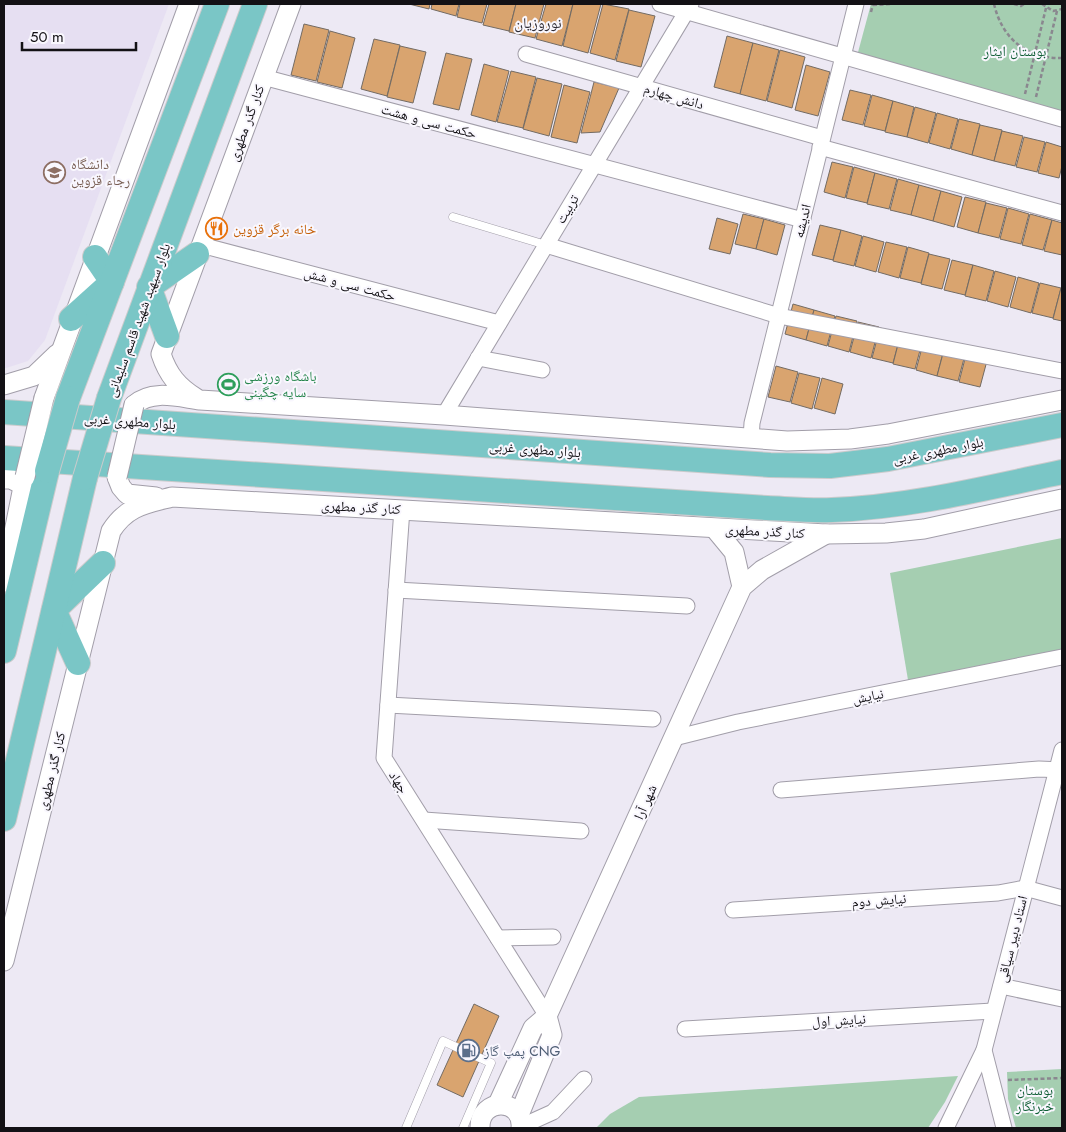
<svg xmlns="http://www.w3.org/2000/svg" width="1066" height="1132" viewBox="0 0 1066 1132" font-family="Jost,'Noto Naskh Arabic',sans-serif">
	<rect width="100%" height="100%" fill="#ede9f4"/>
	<polygon fill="#e6dff2" points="4,4 169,4 45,340 28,361 6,368 4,368"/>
	<g fill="#a5ceb1">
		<polygon points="871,4 1062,4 1062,113 857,56"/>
		<polygon points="1062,538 1062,649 908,680 890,573"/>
		<polygon points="1062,1069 1062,1128 1016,1128 1008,1099 1007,1072"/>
		<polygon points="958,1076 945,1102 928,1128 596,1128 610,1114 639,1097"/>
	</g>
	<g fill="#d9a46f" stroke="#736b63">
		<polygon points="409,4 430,4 429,9"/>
		<polygon points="432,4 459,4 456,16 431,9"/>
		<polygon points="460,4 487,4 482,23 457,17"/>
		<polygon points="489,4 516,4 509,31 483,25"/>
		<polygon points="516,4 544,4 535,38 509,32"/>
		<polygon points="546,4 573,4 562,46 536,39"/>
		<polygon points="573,4 601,4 588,53 563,46"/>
		<polygon points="603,4 629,9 615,60 590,53"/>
		<polygon points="629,10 655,16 641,67 616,61"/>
		<polygon points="304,24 329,30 316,81 291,75"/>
		<polygon points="330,31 355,38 342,88 317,82"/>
		<polygon points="727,36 753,43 740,94 714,87"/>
		<polygon points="374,39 400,45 387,96 361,89"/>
		<polygon points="753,43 779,50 766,101 740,94"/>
		<polygon points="400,46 426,52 413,103 387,97"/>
		<polygon points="780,50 805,57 792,108 767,101"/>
		<polygon points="446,53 472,59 459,110 433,104"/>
		<polygon points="484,64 509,71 496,122 471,115"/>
		<polygon points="806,65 830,72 818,116 795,110"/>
		<polygon points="511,71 536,77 523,128 497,122"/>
		<polygon points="537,78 562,84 549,136 523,129"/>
		<polygon points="594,82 619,88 600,132 581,133"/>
		<polygon points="564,85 590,92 577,143 551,137"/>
		<polygon points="850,90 871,95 863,125 842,120"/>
		<polygon points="872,95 893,101 885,131 864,126"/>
		<polygon points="893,101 914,107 907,137 885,132"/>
		<polygon points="915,107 936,113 928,143 907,137"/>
		<polygon points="937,113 958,119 950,149 929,143"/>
		<polygon points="959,119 980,124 972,155 951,149"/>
		<polygon points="980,125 1002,130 994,161 972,155"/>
		<polygon points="1002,131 1023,136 1015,166 994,161"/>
		<polygon points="1024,137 1045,142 1037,172 1016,167"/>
		<polygon points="1046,142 1062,147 1062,166 1059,178 1038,173"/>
		<polygon points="832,162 853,167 845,198 824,192"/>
		<polygon points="854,167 875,173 867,203 846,198"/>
		<polygon points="875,173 897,179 889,209 867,204"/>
		<polygon points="898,179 919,185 911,215 890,210"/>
		<polygon points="919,185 941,191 933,221 911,215"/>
		<polygon points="941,191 962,197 954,227 933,221"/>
		<polygon points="965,197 986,202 978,233 957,227"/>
		<polygon points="986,203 1007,208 999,238 978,233"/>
		<polygon points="1008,208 1029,214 1021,244 1000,239"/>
		<polygon points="743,214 764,219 756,249 735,244"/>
		<polygon points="1030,214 1052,220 1043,250 1022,245"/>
		<polygon points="717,218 738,224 730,254 709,249"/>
		<polygon points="764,219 785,225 777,255 756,249"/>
		<polygon points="1052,220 1062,223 1062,255 1044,251"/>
		<polygon points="820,225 841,230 833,260 812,255"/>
		<polygon points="841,230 862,236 854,266 833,261"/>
		<polygon points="863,236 884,242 876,272 855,266"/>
		<polygon points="886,242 907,247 899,278 878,272"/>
		<polygon points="908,247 929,253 921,283 900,278"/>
		<polygon points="929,254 950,259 942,289 921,284"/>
		<polygon points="952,260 973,265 965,295 944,290"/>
		<polygon points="973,265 994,271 986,301 965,296"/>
		<polygon points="995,271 1016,277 1008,307 987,301"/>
		<polygon points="1018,277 1039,283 1031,313 1010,307"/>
		<polygon points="1040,283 1061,288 1053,318 1032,313"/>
		<polygon points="1061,288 1062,289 1062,321 1053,319"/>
		<polygon points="793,304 814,310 806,340 785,334"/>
		<polygon points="814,310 835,316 827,346 806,340"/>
		<polygon points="836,316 857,321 849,352 828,346"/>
		<polygon points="858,322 879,327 871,358 850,352"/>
		<polygon points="880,328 901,333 893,363 872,358"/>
		<polygon points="901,333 923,339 915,369 893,364"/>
		<polygon points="924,340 945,345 937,376 916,370"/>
		<polygon points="945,346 966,351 958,381 937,376"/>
		<polygon points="967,351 988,357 980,387 959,382"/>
		<polygon points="776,366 798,372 790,402 768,397"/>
		<polygon points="799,373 820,378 812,409 791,403"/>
		<polygon points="822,378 843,384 835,414 814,408"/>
		<polygon points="474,1004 499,1016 463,1097 437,1085"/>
	</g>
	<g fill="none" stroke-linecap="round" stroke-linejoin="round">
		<defs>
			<g id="service">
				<polyline points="453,217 546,245"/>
				<polyline points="406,1128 443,1041 491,1063 463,1128"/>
			</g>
			<g id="minor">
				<polyline points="660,4 1062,119"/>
				<polyline points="526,54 822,138"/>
				<polyline points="263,77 803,220"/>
				<polyline points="820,147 1062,213"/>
				<polyline points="201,245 499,323"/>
				<polyline points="546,245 779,316 1062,371"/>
				<polyline points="478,358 542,370"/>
				<polyline points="444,415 691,4"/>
				<polyline points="751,439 752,423 856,4"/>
				<polyline points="402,509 384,758 547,1016"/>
				<polyline points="396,590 687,606"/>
				<polyline points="388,705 653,719"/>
				<polyline points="674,738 738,722 1062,657"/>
				<polyline points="781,790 1039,769 1062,770"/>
				<polyline points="424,820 581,831"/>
				<polyline points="733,910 998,893 1025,888 1062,898"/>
				<polyline points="498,938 553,937"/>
				<polyline points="1001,986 1062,999"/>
				<polyline points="685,1029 993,1011"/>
				<polyline points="522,1126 553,1112 584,1079"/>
				<polyline points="946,1128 984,1050"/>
				<polyline points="1004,1128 984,1050 1062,750"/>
			</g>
			<g id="tertiary">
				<polyline points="4,385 34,376 57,354"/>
				<polyline points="44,398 189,4"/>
				<path d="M196,398c-18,-11 -28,-23 -35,-44l130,-350"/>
				<path d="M134,405c18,-16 44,-8 66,-5l244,15 343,26 63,-2 38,-5 174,-34"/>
				<polyline points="117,477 121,487 127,494 156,497"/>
				<polyline points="4,479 11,479 23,485"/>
				<polyline points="715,529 734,552 742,587"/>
				<polyline points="4,582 25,477"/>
				<path d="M4,961l107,-430c16,-25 34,-27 61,-34l654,37 60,-1 38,-4 138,-30"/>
				<polyline points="498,1104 533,1028 547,1016 742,587 762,570 826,534"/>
				<polyline points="519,1115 552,1035 547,1016"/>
				<path d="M480,1128c-1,-31 44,-30 41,0"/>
			</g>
			<g id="primary">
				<polyline points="71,319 112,282 95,257"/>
				<polyline points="167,336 149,287 197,254"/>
				<polyline points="68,398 217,4"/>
				<polyline points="109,398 255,4"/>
				<polyline points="4,412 770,465 830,466 888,459 1062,425"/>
				<path d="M4,458l763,50c22,1 44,3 65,2 78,-3 154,-22 230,-38"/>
				<polyline points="4,651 47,471"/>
				<polyline points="78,663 54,610 103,563"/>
				<polyline points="4,819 85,478"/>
			</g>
		</defs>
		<use href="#service" stroke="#a29ea9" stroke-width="9"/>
		<use href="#minor" stroke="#a29ea9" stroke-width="17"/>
		<use href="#tertiary" stroke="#a29ea9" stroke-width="21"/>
		<use href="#primary" stroke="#cbcbcc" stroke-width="26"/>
		<g stroke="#8a878f" stroke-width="2.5" stroke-dasharray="4 2.5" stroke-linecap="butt">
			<path d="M994,4c8,34 32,55 68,54"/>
			<polyline points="1014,4 1021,6 1024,4"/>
			<polyline points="1042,4 1053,11 1062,9"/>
			<polyline points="873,5 891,4"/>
			<polyline points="871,12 873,4"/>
			<polyline points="1025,94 1046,8"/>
			<polyline points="1036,97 1057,11"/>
			<polyline points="1008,1080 1062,1078"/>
		</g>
		<use href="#service" stroke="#fff" stroke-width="8"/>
		<use href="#minor" stroke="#fff" stroke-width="15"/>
		<use href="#tertiary" stroke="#fff" stroke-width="19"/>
		<use href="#primary" stroke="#7ac6c6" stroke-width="24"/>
		<defs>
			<g id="tertiary-bridge">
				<polyline points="25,477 44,398"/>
				<polyline points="117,477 134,405"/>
			</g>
			<g id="primary-bridge">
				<polyline points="47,471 68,398"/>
				<polyline points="85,478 109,398"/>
			</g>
		</defs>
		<use href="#tertiary-bridge" stroke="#a29ea9" stroke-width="21" stroke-linecap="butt"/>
		<use href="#primary-bridge" stroke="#cbcbcc" stroke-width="26" stroke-linecap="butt"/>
		<use href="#tertiary-bridge" stroke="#fff" stroke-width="19"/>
		<use href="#primary-bridge" stroke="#7ac6c6" stroke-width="24"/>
	</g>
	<defs>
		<symbol id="university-ring" viewBox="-11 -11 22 22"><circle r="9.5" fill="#f9f7fe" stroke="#8d6e63" stroke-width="1.5"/><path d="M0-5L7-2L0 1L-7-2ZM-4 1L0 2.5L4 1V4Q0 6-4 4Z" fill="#8d6e63"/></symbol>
		<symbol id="restaurant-ring" viewBox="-11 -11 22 22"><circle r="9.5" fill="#f9f7fe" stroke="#e8710a" stroke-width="1.5"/><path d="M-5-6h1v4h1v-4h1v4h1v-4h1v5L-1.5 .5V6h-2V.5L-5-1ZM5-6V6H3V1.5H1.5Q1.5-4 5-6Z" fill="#e8710a"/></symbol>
		<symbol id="stadium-ring" viewBox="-11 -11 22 22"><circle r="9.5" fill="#f9f7fe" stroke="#2e9e5b" stroke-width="1.5"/><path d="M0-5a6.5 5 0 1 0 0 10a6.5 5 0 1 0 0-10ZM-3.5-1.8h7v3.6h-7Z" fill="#2e9e5b"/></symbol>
		<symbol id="fuel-ring" viewBox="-11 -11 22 22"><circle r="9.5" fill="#f9f7fe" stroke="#5c6f8a" stroke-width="1.5"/><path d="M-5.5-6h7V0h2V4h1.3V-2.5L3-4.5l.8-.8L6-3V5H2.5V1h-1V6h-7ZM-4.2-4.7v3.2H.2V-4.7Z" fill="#5c6f8a"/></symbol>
	</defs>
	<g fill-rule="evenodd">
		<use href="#university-ring" x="42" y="160" width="25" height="25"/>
		<use href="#restaurant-ring" x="204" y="216" width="25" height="25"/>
		<use href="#stadium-ring" x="216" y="372" width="25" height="25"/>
		<use href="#fuel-ring" x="456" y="1038" width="25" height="25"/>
	</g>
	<g text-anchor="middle" stroke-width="4" stroke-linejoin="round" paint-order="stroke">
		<g font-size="14" fill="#0f5e35" stroke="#f9f7fe">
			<text x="1015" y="56">بوستان ایثار</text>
			<text x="1035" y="1095">بوستان<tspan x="1035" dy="16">خبرنگار</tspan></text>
		</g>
		<g font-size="14" fill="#131115" stroke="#f9f7fe">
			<text transform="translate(674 96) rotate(16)" y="5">دانش چهارم</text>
			<text transform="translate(429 121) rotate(15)" y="5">حکمت سی و هشت</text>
			<text transform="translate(246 123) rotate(-70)" y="5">کنار گذر مطهری</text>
			<text transform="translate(567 209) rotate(-59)" y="5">تربیت</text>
			<text transform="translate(802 221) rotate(-76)" y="5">اندیشه</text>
			<text transform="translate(350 284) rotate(15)" y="5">حکمت سی و شش</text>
			<text transform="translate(138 320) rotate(-70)" y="5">بلوار سپهبد شهید قاسم سلیمانی</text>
			<text transform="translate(130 421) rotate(4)" y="5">بلوار مطهری غربی</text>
			<text transform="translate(535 449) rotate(4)" y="5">بلوار مطهری غربی</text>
			<text transform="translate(938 450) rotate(-11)" y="5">بلوار مطهری غربی</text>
			<text transform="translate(361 507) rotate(3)" y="5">کنار گذر مطهری</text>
			<text transform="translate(765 531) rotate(3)" y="5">کنار گذر مطهری</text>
			<text transform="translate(868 696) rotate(-11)" y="5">نيايش</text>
			<text transform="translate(51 771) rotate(-76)" y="5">کنار گذر مطهری</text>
			<text transform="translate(399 782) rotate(58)" y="5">جهاد</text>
			<text transform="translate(645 802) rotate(-66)" y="5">شهر آرا</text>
			<text transform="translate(879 900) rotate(-4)" y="5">نیایش دوم</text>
			<text transform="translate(1012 939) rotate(-76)" y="5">استاد دبیر سیاقی</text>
			<text transform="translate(839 1020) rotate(-3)" y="5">نیایش اول</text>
		</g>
		<g font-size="14" fill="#785e54" stroke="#f9f7fe" text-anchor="start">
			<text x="71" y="169">دانشگاه<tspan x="71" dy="16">رجاء قزوین</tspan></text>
		</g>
		<g font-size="14" fill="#c56008" stroke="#f9f7fe" text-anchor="start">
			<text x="233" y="234">خانه برگر قزوین</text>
		</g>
		<g font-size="14" fill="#27864d" stroke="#f9f7fe" text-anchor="start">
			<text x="244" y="381">باشگاه ورزشى<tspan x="244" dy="16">سايه چگينى</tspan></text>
		</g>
		<g font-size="14" fill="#4e5e75" stroke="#f9f7fe" text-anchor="start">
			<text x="484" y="1056">پمپ گاز CNG</text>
		</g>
		<g font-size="15" fill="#2f2c34" stroke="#f9f7fe">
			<text x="538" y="28">نوروزیان</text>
		</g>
	</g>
	<rect width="1066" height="1132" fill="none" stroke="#131115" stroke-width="10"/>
	<path d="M22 42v8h114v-8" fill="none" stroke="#131115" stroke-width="2.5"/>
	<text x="30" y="42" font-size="15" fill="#131115" stroke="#f9f7fe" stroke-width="4" paint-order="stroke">50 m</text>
</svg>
